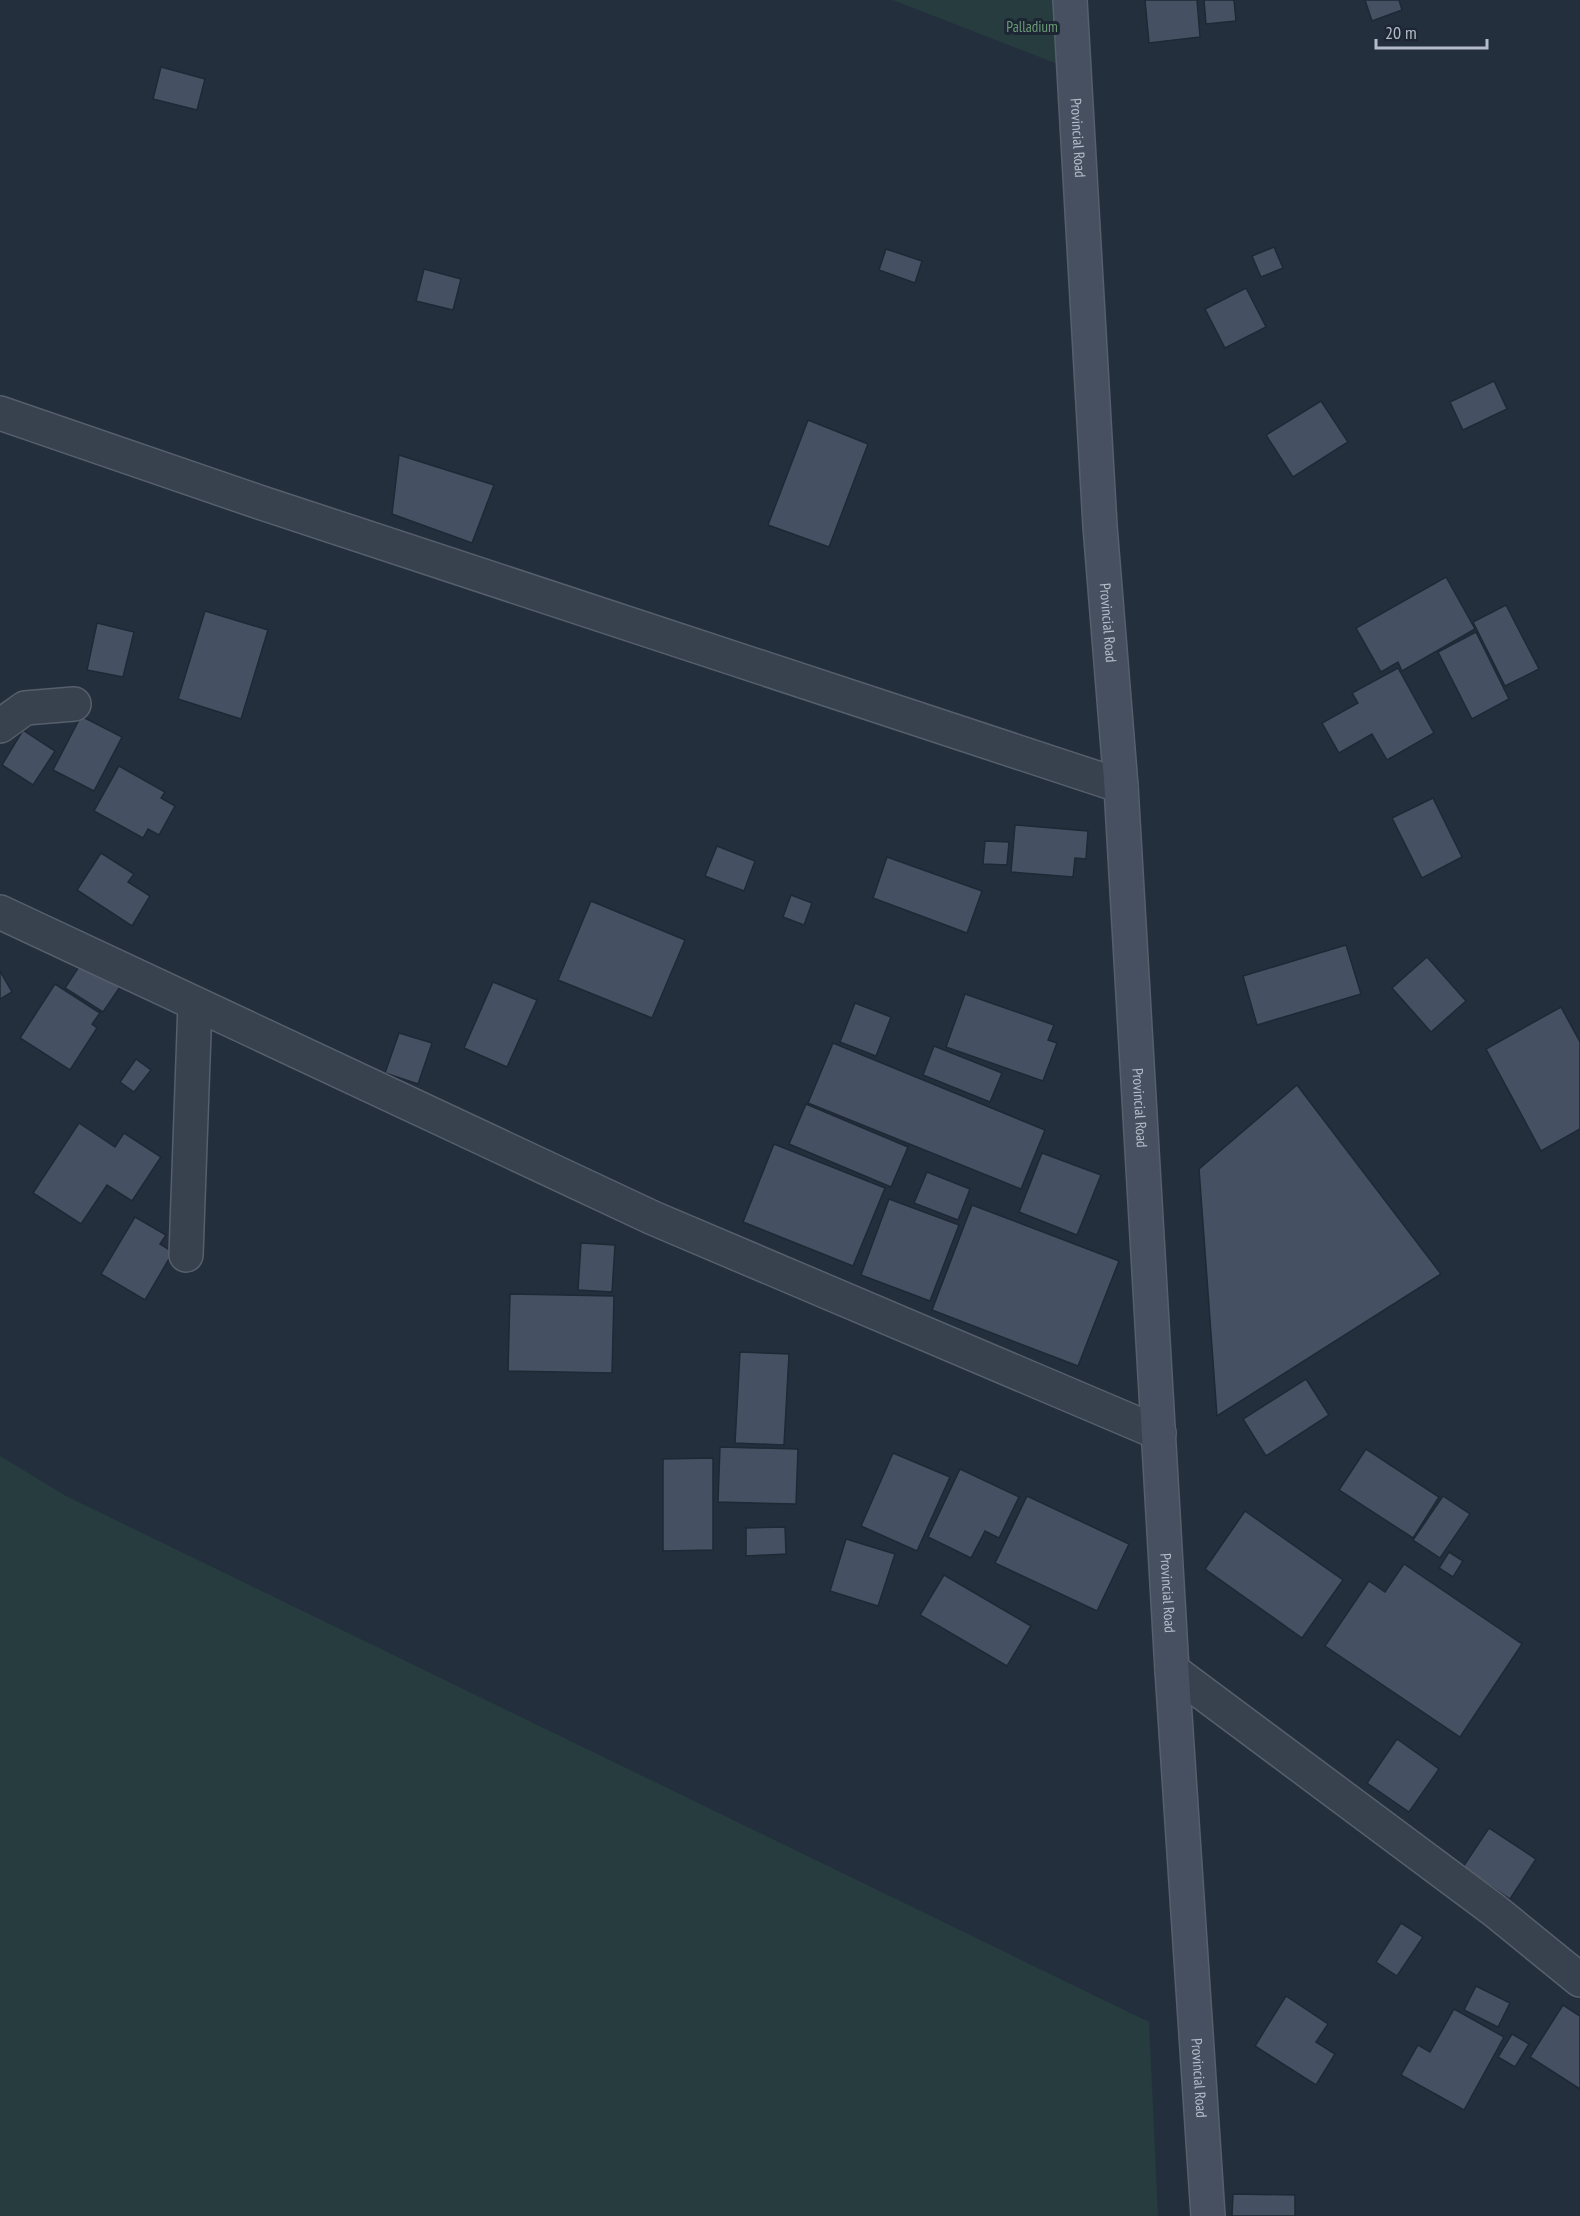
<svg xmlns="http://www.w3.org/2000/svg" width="1580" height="2216" viewBox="0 0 1580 2216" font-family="'PT Sans Narrow',sans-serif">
	<rect width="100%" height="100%" fill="#242f3e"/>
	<g fill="#263c3f">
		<polygon points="893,0 1057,0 1060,65"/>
		<polygon points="0,1456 66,1496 1149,2022 1158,2216 0,2216"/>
	</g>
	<g fill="#455162" stroke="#1f2835" stroke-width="1.5">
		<polygon points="1145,0 1197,0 1200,37 1149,43"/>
		<polygon points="1204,0 1234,0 1236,21 1206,24"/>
		<polygon points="1365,0 1399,0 1402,10 1372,21"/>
		<polygon points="161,67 205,79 197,110 153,99"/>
		<polygon points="1274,247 1283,268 1261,277 1252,256"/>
		<polygon points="886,249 922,261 915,283 879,270"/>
		<polygon points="424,269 461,279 453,310 416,301"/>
		<polygon points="1246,288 1266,327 1225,348 1205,309"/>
		<polygon points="1494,381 1507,409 1463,430 1450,402"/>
		<polygon points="1321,401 1348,442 1293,477 1266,435"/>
		<polygon points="808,420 868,444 829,547 768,525"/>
		<polygon points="399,455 494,485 472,543 392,514"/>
		<polygon points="1446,577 1475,629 1402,671 1398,662 1381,672 1356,628"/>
		<polygon points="1506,605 1539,669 1505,686 1473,622"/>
		<polygon points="205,611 268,630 241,719 178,699"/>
		<polygon points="97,623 134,632 123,677 87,670"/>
		<polygon points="1476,632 1509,699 1472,719 1438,652"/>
		<polygon points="1398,668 1434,733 1387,760 1372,734 1339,753 1322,723 1358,703 1352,693"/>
		<polygon points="81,716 122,737 94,791 53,770"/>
		<polygon points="23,730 55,751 33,785 2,765"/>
		<polygon points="119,766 165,792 161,798 175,806 159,835 148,829 143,838 94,811"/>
		<polygon points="1433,798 1462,857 1422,878 1392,818"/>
		<polygon points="1015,825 1088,831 1086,859 1075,858 1073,877 1011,872"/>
		<polygon points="985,841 1009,842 1007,865 983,864"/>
		<polygon points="717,846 755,861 744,891 705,876"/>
		<polygon points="101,853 134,874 128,882 150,896 132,926 77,890"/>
		<polygon points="887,857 982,891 967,933 873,898"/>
		<polygon points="791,895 812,903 804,925 783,917"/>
		<polygon points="591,901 685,940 652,1018 558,980"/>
		<polygon points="1346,945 1361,994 1257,1025 1243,976"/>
		<polygon points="1427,957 1466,1001 1431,1032 1392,988"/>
		<polygon points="84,959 122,984 103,1012 65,988"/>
		<polygon points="0,971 12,992 0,999"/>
		<polygon points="493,982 537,1000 507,1067 464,1048"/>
		<polygon points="55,984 100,1013 92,1024 97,1028 70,1070 20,1038"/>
		<polygon points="965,994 1054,1025 1048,1040 1057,1043 1043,1081 946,1047"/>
		<polygon points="855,1003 891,1017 876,1056 840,1042"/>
		<polygon points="1561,1007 1580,1042 1580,1129 1541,1151 1486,1049"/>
		<polygon points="399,1033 432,1043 418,1084 385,1073"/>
		<polygon points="833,1043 1045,1130 1021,1189 808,1103"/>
		<polygon points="934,1046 1002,1073 990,1102 923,1075"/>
		<polygon points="136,1059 151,1070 134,1092 120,1082"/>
		<polygon points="1297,1085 1441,1274 1217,1416 1199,1169"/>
		<polygon points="806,1104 908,1147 891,1187 789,1144"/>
		<polygon points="79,1123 115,1147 124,1133 161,1157 132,1201 107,1185 81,1224 33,1193"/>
		<polygon points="774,1144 885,1188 853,1266 743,1222"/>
		<polygon points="1042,1153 1101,1175 1077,1235 1019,1212"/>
		<polygon points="927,1172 970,1189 958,1220 914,1203"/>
		<polygon points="889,1199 959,1225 930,1301 861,1275"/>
		<polygon points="972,1205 1119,1261 1078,1366 932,1310"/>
		<polygon points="135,1217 166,1235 160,1244 173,1252 145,1300 101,1274"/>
		<polygon points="581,1243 615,1245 612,1292 578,1290"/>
		<polygon points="510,1294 614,1296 612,1373 508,1371"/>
		<polygon points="740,1352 789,1354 784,1445 735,1443"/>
		<polygon points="1306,1379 1329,1415 1266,1456 1243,1419"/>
		<polygon points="720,1447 798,1449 796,1504 718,1502"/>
		<polygon points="1366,1449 1439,1497 1413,1538 1339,1490"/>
		<polygon points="893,1453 950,1477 917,1551 861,1526"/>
		<polygon points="713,1458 713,1550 663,1551 663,1459"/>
		<polygon points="960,1469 1019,1497 999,1538 985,1531 971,1558 928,1537"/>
		<polygon points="1027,1496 1129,1544 1097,1611 995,1563"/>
		<polygon points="1443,1496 1470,1514 1440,1558 1413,1540"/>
		<polygon points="1245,1511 1343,1580 1302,1638 1205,1569"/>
		<polygon points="785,1527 786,1554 746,1556 746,1528"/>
		<polygon points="846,1539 895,1554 878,1606 830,1591"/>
		<polygon points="1449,1552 1463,1561 1453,1577 1439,1568"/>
		<polygon points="1404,1564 1522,1644 1460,1737 1325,1646 1369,1581 1385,1592"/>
		<polygon points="944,1575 1031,1626 1007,1666 920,1615"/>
		<polygon points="1397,1739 1439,1769 1409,1812 1367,1783"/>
		<polygon points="1489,1828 1536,1859 1510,1899 1463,1867"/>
		<polygon points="1401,1923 1423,1937 1397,1976 1376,1962"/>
		<polygon points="1476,1986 1510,2003 1498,2027 1464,2010"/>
		<polygon points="1286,1996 1328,2024 1316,2042 1335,2054 1316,2085 1255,2046"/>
		<polygon points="1563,2005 1580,2016 1580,2089 1530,2057"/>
		<polygon points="1454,2009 1504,2037 1464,2110 1401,2075 1418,2045 1430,2052"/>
		<polygon points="1512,2034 1529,2044 1515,2067 1498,2057"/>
		<polygon points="1233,2194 1295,2195 1295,2216 1232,2216"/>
	</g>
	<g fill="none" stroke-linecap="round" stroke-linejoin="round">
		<defs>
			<g id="minor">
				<polyline points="0,726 25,708 74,704"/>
				<polyline points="0,912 653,1218 1159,1433"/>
				<polyline points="186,1255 195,1004"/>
				<polyline points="1172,1670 1494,1910 1580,1980"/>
			</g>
			<polyline id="tertiary" points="0,413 259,502 1121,786"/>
			<g id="secondary">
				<path id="s1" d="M1070,0l30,526 21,260 51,884 36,546"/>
			</g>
		</defs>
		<use href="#minor" stroke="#565f6c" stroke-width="36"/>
		<use href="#tertiary" stroke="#565f6c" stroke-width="36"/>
		<use href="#secondary" stroke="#565f6c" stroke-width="36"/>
		<use href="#minor" stroke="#38414e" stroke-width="33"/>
		<use href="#tertiary" stroke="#38414e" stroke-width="33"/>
		<use href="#secondary" stroke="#465061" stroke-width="33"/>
	</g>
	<g text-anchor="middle" stroke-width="6" stroke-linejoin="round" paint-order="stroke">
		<g font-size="15" fill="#6b9a76" stroke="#1d2633">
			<text x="1032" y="32">Palladium</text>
		</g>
		<g font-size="15" fill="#b4bcc9" stroke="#1d2633">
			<text dy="5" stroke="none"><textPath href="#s1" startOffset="138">Provincial Road</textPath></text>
			<text dy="5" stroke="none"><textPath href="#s1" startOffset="624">Provincial Road</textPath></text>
			<text dy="5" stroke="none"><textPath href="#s1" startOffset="1110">Provincial Road</textPath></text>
			<text dy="5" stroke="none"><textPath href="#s1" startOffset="1596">Provincial Road</textPath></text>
			<text dy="5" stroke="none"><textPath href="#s1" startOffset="2082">Provincial Road</textPath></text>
		</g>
	</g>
	<path d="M1376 39v9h111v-9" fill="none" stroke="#b4bcc9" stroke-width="3"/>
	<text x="1385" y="39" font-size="18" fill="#b4bcc9" stroke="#1d2633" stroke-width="4.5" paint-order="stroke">20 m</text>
</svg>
